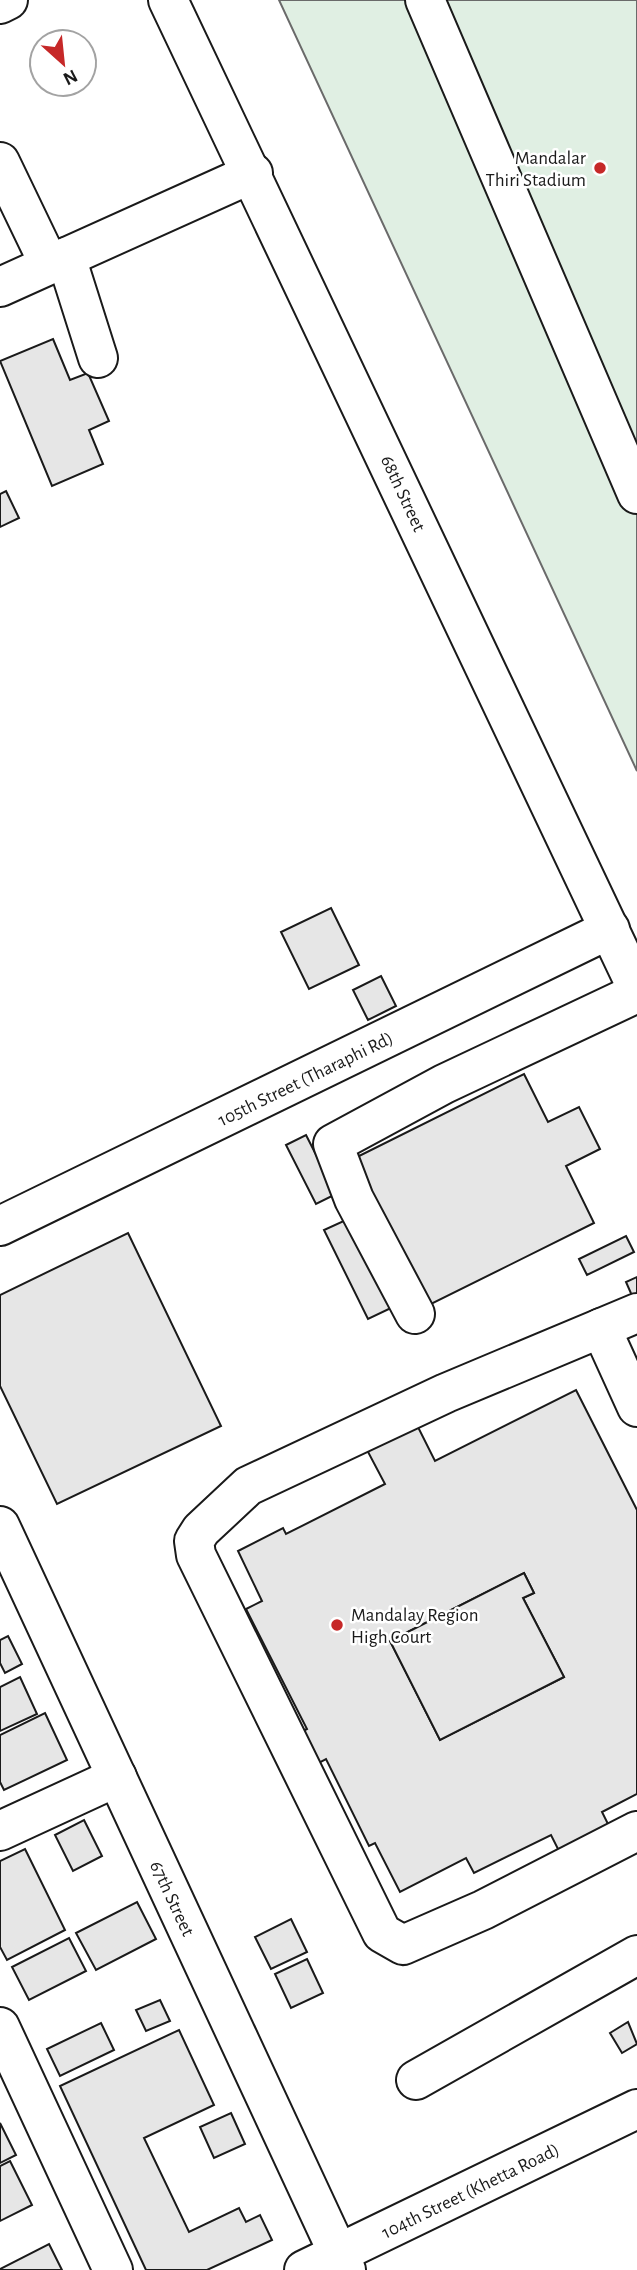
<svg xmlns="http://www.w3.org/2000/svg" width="637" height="2270" viewBox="0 0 637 2270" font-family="'Alegreya Sans',sans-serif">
	<rect width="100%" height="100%" fill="#fff"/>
	<polygon fill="#e0efe3" stroke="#6a6a6a" stroke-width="2" points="279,0 637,0 637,771"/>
	<g fill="#e6e6e6" stroke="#1a1a1a" stroke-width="2" fill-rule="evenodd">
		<polygon points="53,339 70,380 88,373 109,421 89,430 103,464 52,486 0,361"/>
		<polygon points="6,491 19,518 0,527 0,494"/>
		<polygon points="331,908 359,965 309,989 281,932"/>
		<polygon points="381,976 396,1006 368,1020 353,990"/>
		<polygon points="524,1074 548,1122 579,1107 600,1149 566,1166 594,1223 427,1306 353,1159"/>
		<polygon points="306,1135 336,1194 316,1204 286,1145"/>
		<polygon points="348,1219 391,1308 368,1319 324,1230"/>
		<polygon points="128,1233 221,1426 57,1504 0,1386 0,1295"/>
		<polygon points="626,1236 634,1252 587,1275 579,1259"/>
		<polygon points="637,1277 637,1307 626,1282"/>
		<path d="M576,1390l61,120v284l-35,18 9,18 -50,25 -10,-20 -77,38 -8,-15 -66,34 -25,-49 -6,3 -43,-87 -40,21 -16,-32 37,-19 -61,-120 16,-8 -24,-50 45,-23 3,6 99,-50 -18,-34 50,-25 18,36zM524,1573l10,20 -11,5 41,79 -124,63 -50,-99z"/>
		<polygon points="524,1573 534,1593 523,1598 564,1677 440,1740 390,1641"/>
		<polygon points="8,1636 22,1664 5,1673 0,1663 0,1640"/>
		<polygon points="20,1677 37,1714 0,1731 0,1687"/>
		<polygon points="45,1713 67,1760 4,1790 0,1782 0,1735"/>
		<polygon points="84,1820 102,1856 73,1871 55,1835"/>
		<polygon points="25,1849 65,1930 7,1960 0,1947 0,1861"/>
		<polygon points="137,1902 156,1939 96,1970 76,1933"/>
		<polygon points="291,1919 307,1952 271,1969 255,1937"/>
		<polygon points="69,1938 86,1971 29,2000 12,1967"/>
		<polygon points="307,1959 323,1993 291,2008 275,1974"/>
		<polygon points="160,2000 170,2021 146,2031 136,2010"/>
		<polygon points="628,2022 637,2044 622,2053 610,2033"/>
		<polygon points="101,2023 114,2050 60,2076 47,2049"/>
		<polygon points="179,2030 214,2105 144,2138 189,2232 239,2208 246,2222 260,2215 272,2240 207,2270 146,2270 60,2086"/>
		<polygon points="231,2113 245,2144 214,2158 200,2127"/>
		<polygon points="0,2123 16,2155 0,2163"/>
		<polygon points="10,2161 32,2205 0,2221 0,2166"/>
		<polygon points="49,2244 62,2270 0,2270 0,2269"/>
	</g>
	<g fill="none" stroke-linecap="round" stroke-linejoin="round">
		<defs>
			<g id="minor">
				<polyline points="425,0 637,494"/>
				<polyline points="0,4 8,0"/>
				<polyline points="0,162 49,264"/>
				<polyline points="66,257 98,358"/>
				<polyline points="0,287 253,173"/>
				<polyline points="0,1226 610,929"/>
				<polyline points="637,1313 446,1393 248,1486 201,1530 194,1541 196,1555 382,1933 403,1945 483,1910 637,1831"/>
				<polyline points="415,1314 354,1199 333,1144 444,1084 637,993"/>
				<polyline points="601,1328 637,1407"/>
				<polyline points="0,1526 346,2270"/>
				<polyline points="0,1831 117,1777"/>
				<polyline points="0,2027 113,2270"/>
				<polyline points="416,2080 637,1955"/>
				<polyline points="304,2270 637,2109"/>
			</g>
			<polyline id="major" points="168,0 637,988"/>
		</defs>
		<use href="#minor" stroke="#1a1a1a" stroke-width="42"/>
		<use href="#major" stroke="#1a1a1a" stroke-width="42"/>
		<use href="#minor" stroke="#fff" stroke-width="38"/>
		<use href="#major" stroke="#fff" stroke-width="38"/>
	</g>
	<g fill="#c62828" stroke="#fff" stroke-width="2.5">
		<circle cx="600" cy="168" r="7"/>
		<circle cx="337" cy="1625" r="7"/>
	</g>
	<g text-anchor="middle" stroke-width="5" stroke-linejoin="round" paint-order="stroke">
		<g font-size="19" fill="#1a1a1a" stroke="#fff" text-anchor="end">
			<text x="586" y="164">Mandalar<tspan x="586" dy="22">Thiri Stadium</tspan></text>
			<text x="351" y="1621" text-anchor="start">Mandalay Region<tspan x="351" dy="22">High Court</tspan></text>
		</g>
		<g font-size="19" fill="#1a1a1a" stroke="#fff">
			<text transform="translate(404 493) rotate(65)" y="7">68th Street</text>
			<text transform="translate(305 1078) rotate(-26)" y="7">105th Street (Tharaphi Rd)</text>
			<text transform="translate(173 1898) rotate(65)" y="7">67th Street</text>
			<text transform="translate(470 2190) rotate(-26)" y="7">104th Street (Khetta Road)</text>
		</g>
	</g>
	<g transform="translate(63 63) rotate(153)"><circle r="33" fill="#ffffff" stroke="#a3a3a3" stroke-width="2"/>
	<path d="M0-5L12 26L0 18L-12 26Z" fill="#c62828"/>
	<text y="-10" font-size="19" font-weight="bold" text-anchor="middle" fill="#1a1a1a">N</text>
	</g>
</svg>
